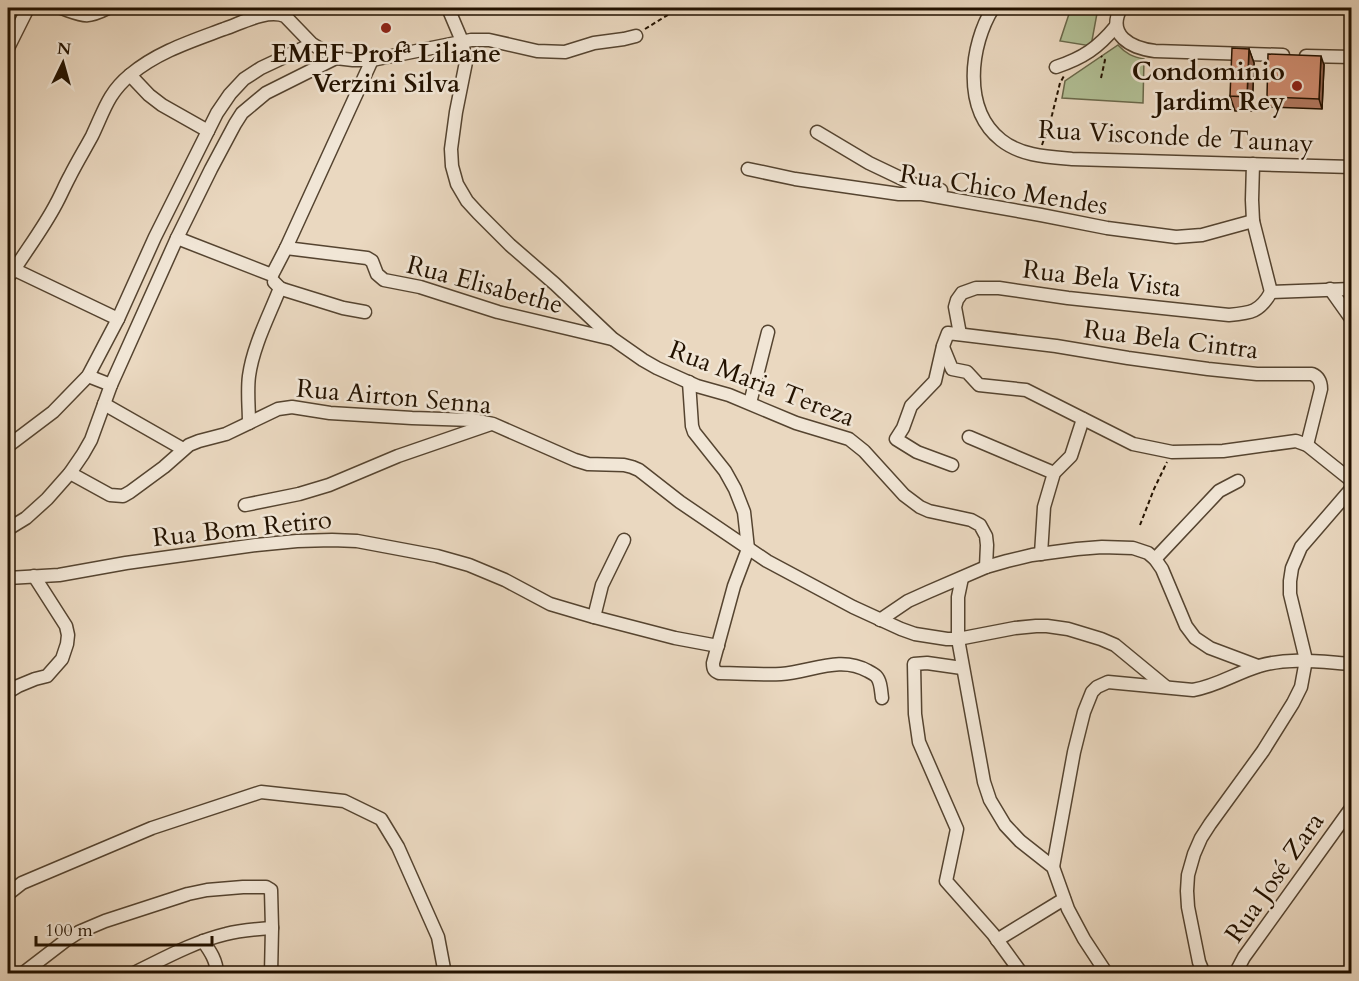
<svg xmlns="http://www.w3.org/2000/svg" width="1359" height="981" viewBox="0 0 1359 981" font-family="Cardo,serif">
	<rect width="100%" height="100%" fill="#ead8c0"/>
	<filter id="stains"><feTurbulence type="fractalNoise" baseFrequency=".00333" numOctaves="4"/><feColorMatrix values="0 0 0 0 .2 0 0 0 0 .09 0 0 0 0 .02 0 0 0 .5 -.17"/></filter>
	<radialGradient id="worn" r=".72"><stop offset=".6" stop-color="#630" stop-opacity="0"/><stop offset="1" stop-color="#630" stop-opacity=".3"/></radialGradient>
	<g fill="#b2c096" stroke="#6a694b" stroke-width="1.5">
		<polygon points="1071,8 1098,8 1091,46 1060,41"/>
		<path d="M1118,45c8,9 15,12 26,14l-1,44 -81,-5 3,-17z"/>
	</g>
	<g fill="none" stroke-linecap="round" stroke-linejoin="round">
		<defs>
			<g id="minor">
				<path d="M61,8c23,8 25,11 47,0"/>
				<polyline points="448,8 462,41 466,62 456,112 451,149 452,166 457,184 467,201 478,213 510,245 555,284 613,339 643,360 657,368 697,386 729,395 796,423 849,439 864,451 904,495 920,507 929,511 971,520 980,525 986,536 987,545 986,567"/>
				<path d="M993,8c-23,37 -31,101 8,132 20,16 47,17 71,19l280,8"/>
				<path d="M1121,8c-15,27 10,40 34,43l128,4"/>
				<polyline points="8,48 28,8"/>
				<polyline points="1306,56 1352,57"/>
				<path d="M1056,67c27,-9 42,-19 60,-41"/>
				<polyline points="130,75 149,95 162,105 208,131"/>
				<polyline points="817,132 869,163 913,184 941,190"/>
				<polyline points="1253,164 1252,200 1253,221 1271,292"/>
				<polyline points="748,169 795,179 899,194 922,194 1041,215 1107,228 1176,237 1202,235 1253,221"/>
				<polyline points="177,238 272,275"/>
				<polyline points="286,248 367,258 372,261 377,274 384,280 420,287 498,312 612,339"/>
				<polyline points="9,267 118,319"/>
				<polyline points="272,275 286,248 372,60"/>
				<path d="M8,277l6,-7c14,-22 30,-43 42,-66 5,-9 9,-19 14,-28 7,-14 15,-27 22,-40 12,-25 16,-43 38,-61 27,-23 62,-34 94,-46 18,-6 42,-20 61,-13l27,28 24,14 17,2h19l99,-20h18l48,11 28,1 29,-9 30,-4 12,-3"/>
				<polyline points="274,282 280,288 285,290 343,308 365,312"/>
				<polyline points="1330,289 1352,320"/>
				<polyline points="1271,292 1352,289"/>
				<path d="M960,334l-5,-27 2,-7 5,-7 14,-5h23l69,10 161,17c22,-2 31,-3 42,-23"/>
				<polyline points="943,347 952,369 967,372 979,385 1026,390 1133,444 1172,452 1223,451 1296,441 1307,445 1352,481"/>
				<polyline points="88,376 111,385"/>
				<path d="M689,382l3,44 2,6 31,39 10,18 9,23 2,18 2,19 -14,37 -21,77c0,6 1,8 6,10 21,0 42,2 62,1 30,-2 59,-19 87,-3 2,1 6,3 8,5 5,5 5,15 6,22"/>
				<polyline points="750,403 768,332"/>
				<polyline points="104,404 183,449"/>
				<path d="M249,423c0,-15 -2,-32 0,-47 4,-30 20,-60 31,-88"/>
				<polyline points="969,437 1054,473"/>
				<polyline points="8,446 53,412 88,376 118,319 155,237 217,113 230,94 244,79 261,68 312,44"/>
				<path d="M952,465l-35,-13 -21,-13 7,-11 8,-22 24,-25 8,-35 5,-13 108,13 72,12 80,11 49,5h55c7,3 9,8 9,15l-14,56"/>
				<polyline points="70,473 110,495 123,496 130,492 164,467 189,445 199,441 226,434 278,409 292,407 330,413 412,418 473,420 493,424 575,460 588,464 624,465 632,467 639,470 680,502 767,561 853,607 901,629 915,634 947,639 958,639 1015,628 1036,626 1047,626 1068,629 1101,639 1115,645 1166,687"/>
				<polyline points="245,505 299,494 329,485 398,456 491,424"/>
				<polyline points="8,529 26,518 47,499 70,473 83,454 91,440 111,385 177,238 211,169 235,124 242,113 266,93 336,58"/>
				<polyline points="1041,554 1044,507 1054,473 1071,456 1083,419"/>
				<polyline points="1155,559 1219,491 1238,481"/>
				<polyline points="8,578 59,575 126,563 256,545 297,541 332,540 357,541 437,556 469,565 505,580 550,604 594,617 675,638 718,646"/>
				<polyline points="962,578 958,597 958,639 984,782 990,800 1005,825 1020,841 1053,867 1068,909 1084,939 1107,974"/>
				<polyline points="594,617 602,585 624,540"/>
				<polyline points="880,620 908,601 928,592 986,567 1007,561 1032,555 1077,549 1102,547 1133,548 1148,553 1155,559 1162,569 1186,626 1195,638 1210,648 1258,666"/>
				<polyline points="962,668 927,663 914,664 915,714 919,742 957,829 946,881 993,934 1022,974"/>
				<polyline points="8,692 18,686 35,679 47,676 62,659 67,644 68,635 66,626 34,576"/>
				<path d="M1053,867l21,-115 10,-40 8,-20 5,-5 11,-5 85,8c24,-4 43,-17 66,-24 30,-9 62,-4 93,-2"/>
				<polyline points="8,894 22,883 152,828 261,792 344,801 381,819 398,847 438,937 445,974"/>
				<polyline points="997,940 1064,899"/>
				<path d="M203,941c7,10 14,20 14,33"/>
				<polyline points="22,974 65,941 79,932 105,921 188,894 207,890 243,887 266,887 271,890 272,928 271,974"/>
				<path d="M132,974c31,-15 61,-32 94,-40 15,-4 31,-5 46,-6"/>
				<polyline points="1204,974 1199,962 1188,907 1187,891 1188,875 1194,854 1201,838 1210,824 1263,751 1293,703 1301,687 1306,660 1290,594 1290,581 1292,568 1301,547 1352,488"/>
				<polyline points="1235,974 1244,957 1352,807"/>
			</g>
		</defs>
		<use href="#minor" stroke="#554430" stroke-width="15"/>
		<g stroke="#231200" stroke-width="2" stroke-dasharray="4.5 3" stroke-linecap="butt">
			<polyline points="645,29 679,8"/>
			<polyline points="1101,78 1105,60 1101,56"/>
			<polyline points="1042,145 1052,115 1060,83 1064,76"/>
			<polyline points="1140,525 1154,489 1167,462"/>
		</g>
		<use href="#minor" stroke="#f1e6d6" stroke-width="12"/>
	</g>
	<g fill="#b47b63" stroke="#231200" stroke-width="1.5">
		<polygon points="1249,49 1254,63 1252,111 1235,111 1230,96"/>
		<polygon points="1324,65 1322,109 1270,107 1267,97"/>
	</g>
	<g fill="#926450" stroke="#231200" stroke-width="1.5">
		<polygon points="1249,49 1254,63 1252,111 1247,97"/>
		<polygon points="1321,56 1324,65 1322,109 1319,99"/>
	</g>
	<g fill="#d18f73" stroke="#231200" stroke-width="1.5">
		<polygon points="1232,48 1249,49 1247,97 1230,96"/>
		<polygon points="1268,54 1321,56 1319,99 1267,97"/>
	</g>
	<g fill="#8f2418" stroke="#f1e6d6" stroke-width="2">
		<circle cx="386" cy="28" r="6"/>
		<circle cx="1297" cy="86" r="6"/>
	</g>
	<g text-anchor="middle" stroke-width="5" stroke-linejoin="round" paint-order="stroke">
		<g font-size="26" font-weight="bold" fill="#231200" stroke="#f1e6d6">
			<text x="386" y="62">EMEF Profª Liliane<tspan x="386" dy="30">Verzini Silva</tspan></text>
			<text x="1285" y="80" text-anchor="end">Condominio<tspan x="1285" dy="30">Jardim Rey</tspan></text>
		</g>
		<g font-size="26" fill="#231200" stroke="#f1e6d6">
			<text transform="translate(1176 136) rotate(3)" y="9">Rua Visconde de Taunay</text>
			<text transform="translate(1004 189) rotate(9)" y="9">Rua Chico Mendes</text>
			<text transform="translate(1102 278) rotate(7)" y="9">Rua Bela Vista</text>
			<text transform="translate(485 284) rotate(15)" y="9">Rua Elisabethe</text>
			<text transform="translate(1171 339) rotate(7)" y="9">Rua Bela Cintra</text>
			<text transform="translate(762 383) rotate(21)" y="9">Rua Maria Tereza</text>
			<text transform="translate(394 396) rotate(5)" y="9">Rua Airton Senna</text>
			<text transform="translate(242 528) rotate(-6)" y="9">Rua Bom Retiro</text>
			<text transform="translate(1274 877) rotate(-55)" y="9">Rua José Zara</text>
		</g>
	</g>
	<rect width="1359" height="981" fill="none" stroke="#ead8c0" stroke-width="30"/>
	<rect x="9" y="9" width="1341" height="963" fill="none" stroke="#231200" stroke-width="3"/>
	<rect x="15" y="15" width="1329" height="951" fill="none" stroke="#231200" stroke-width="1.5"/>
	<g transform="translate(63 63) rotate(5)" stroke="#f1e6d6" stroke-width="4.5" paint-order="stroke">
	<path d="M0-4.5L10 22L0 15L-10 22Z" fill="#231200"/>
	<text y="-9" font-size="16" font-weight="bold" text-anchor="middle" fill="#231200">N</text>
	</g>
	<path d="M36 936v9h176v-9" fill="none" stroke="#231200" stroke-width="3"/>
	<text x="45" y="936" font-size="18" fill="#231200" stroke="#f1e6d6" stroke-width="4.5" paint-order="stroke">100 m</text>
	<rect width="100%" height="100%" filter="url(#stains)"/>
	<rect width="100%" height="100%" fill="url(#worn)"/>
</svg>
